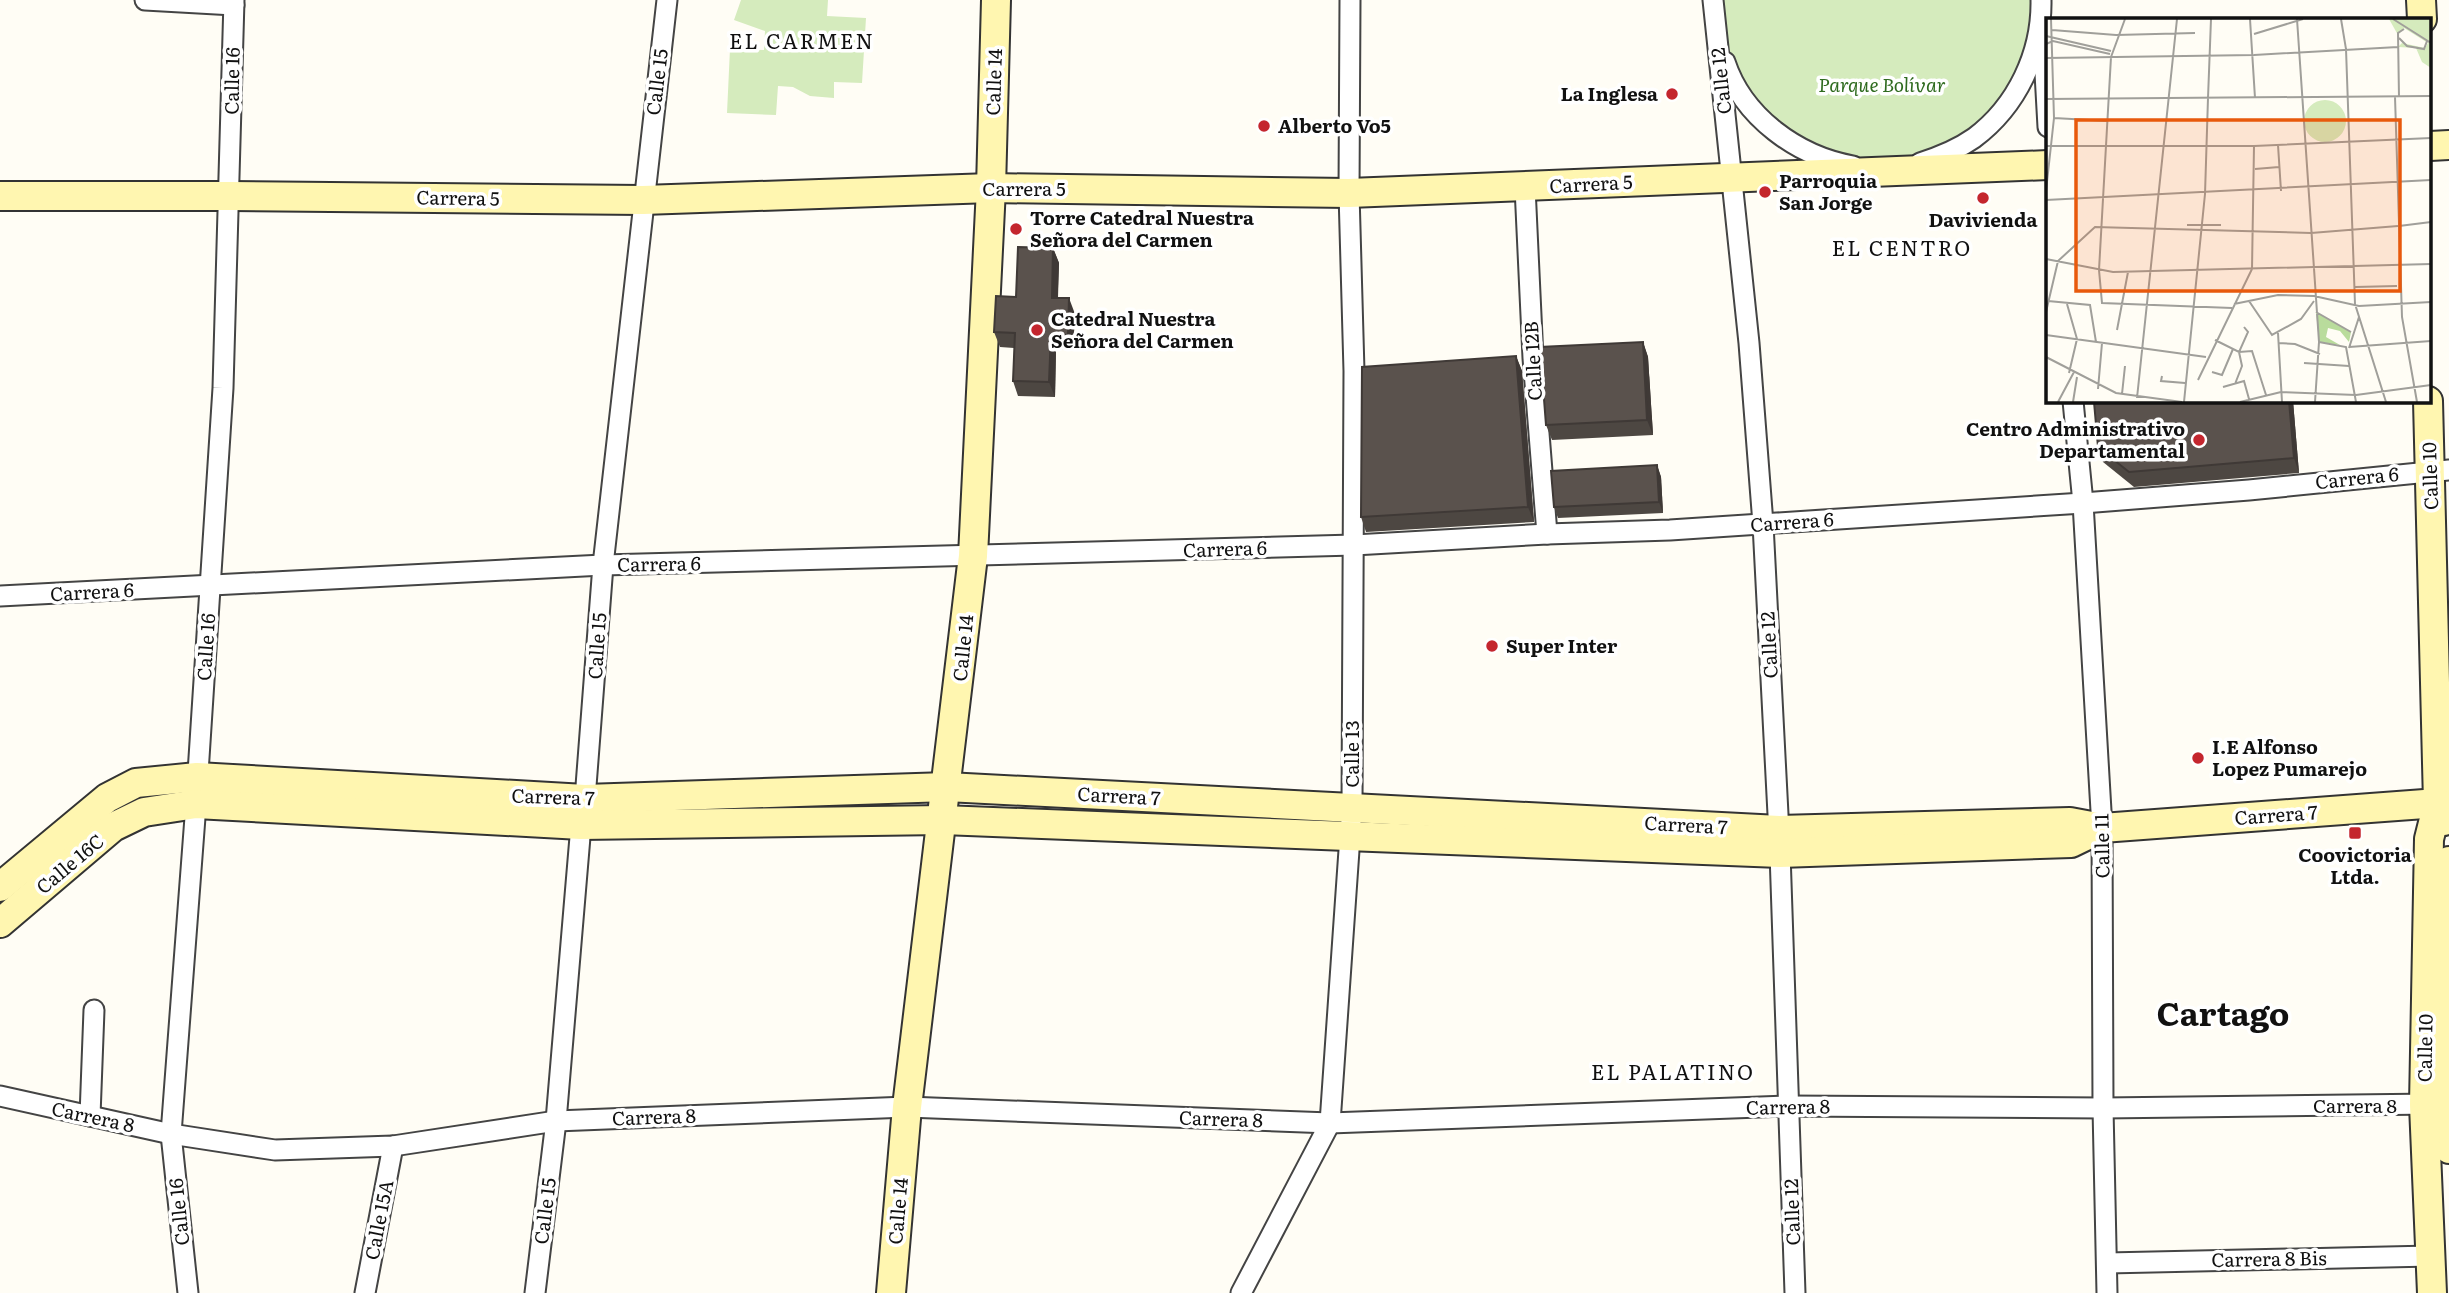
<svg xmlns="http://www.w3.org/2000/svg" width="2449" height="1293" viewBox="0 0 2449 1293" font-family="Literata,serif">
	<rect width="100%" height="100%" fill="#fffdf5"/>
	<g fill="#d5ebbd">
		<polygon points="741,0 828,0 827,16 866,18 862,83 834,82 834,98 810,96 793,87 778,86 776,115 727,113 730,49 764,50 765,31 734,20"/>
		<polygon points="1716,0 2041,0 2030,64 1974,138 1886,172 1793,145 1727,68"/>
	</g>
	<g fill="none" stroke-linecap="round" stroke-linejoin="round">
		<defs>
			<g id="street">
				<polyline points="145,0 234,5"/>
				<polyline points="1713,0 1749,343 1763,524 1780,853 1795,1293"/>
				<polyline points="2043,37 2048,127"/>
				<path d="M1725,62c18,55 72,94 128,104"/>
				<path d="M1920,163c19,-6 37,-13 54,-25 43,-32 68,-85 67,-138"/>
				<polyline points="1525,187 1533,358 1547,534"/>
				<polyline points="2073,401 2083,503 2102,828 2103,1108 2107,1293"/>
				<polyline points="0,596 603,565 1354,545 1547,534 1670,530 2083,503 2249,490 2449,470"/>
				<polyline points="0,1096 171,1134 275,1150 393,1146 556,1121 907,1107 1330,1123 1788,1106 2103,1108 2434,1104"/>
				<polyline points="90,1116 94,1010"/>
				<polyline points="2107,1263 2431,1256"/>
				<polyline points="188,1293 171,1134 196,804 223,388 234,0"/>
				<polyline points="365,1293 393,1146"/>
				<polyline points="535,1293 556,1121 581,825 585,799 603,565 667,0"/>
				<polyline points="1241,1293 1330,1123 1352,807 1354,371 1349,193 1350,0"/>
			</g>
			<g id="secondary">
				<polyline points="2421,0 2422,19"/>
				<polyline points="2430,146 2449,145"/>
				<polyline points="0,196 230,196 643,200 991,188 1349,193 2048,165"/>
				<polyline points="2428,401 2438,803 2444,821"/>
				<polyline points="2449,861 2447,1101 2449,1149"/>
				<polyline points="0,887 107,798 136,783 197,777 585,799 947,787 1779,830 2070,822 2102,828 2438,803"/>
				<polyline points="0,923 113,827 144,812 196,804 581,825 943,820 1780,853 2071,843 2102,828"/>
				<polyline points="891,1293 907,1107 973,556 991,188 996,0"/>
				<polyline points="2432,1293 2424,1105 2429,839 2438,803"/>
			</g>
		</defs>
		<use href="#street" stroke="#444" stroke-width="23"/>
		<use href="#secondary" stroke="#333" stroke-width="32"/>
		<use href="#street" stroke="#fff" stroke-width="19"/>
		<use href="#secondary" stroke="#fff6b0" stroke-width="28"/>
	</g>
	<g fill="#4d4742">
		<polygon points="1053,248 1059,263 1058,298 1075,314 1073,350 1056,349 1055,397 1018,396 1013,381 1014,348 1000,347 994,332 1016,297"/>
		<polygon points="1643,342 1648,357 1653,435 1552,440 1546,425"/>
		<polygon points="1516,356 1522,371 1534,522 1366,532 1361,517"/>
		<polygon points="2293,401 2299,473 2134,487 2103,462 2098,447"/>
		<polygon points="1657,465 1661,477 1663,513 1558,518 1554,507"/>
	</g>
	<g fill="#3f3936">
		<polygon points="1053,248 1059,263 1057,313 1052,298"/>
		<polygon points="1069,298 1075,314 1073,350 1068,335"/>
		<polygon points="1051,334 1056,349 1055,397 1049,382"/>
		<polygon points="1643,342 1648,357 1653,435 1647,420"/>
		<polygon points="1516,356 1522,371 1534,522 1528,507"/>
		<polygon points="2289,401 2293,401 2299,473 2294,458"/>
		<polygon points="1657,465 1661,477 1663,513 1659,502"/>
	</g>
	<g fill="#5a524d" stroke="#3f3936" stroke-width="2">
		<polygon points="1018,247 1053,248 1052,298 1069,298 1068,335 1051,334 1049,382 1013,381 1015,333 994,332 996,296 1016,297"/>
		<polygon points="1643,342 1647,420 1546,425 1540,347"/>
		<polygon points="1516,356 1528,507 1361,517 1362,367"/>
		<polygon points="2095,401 2289,401 2294,458 2129,472 2098,447 2094,402"/>
		<polygon points="1657,465 1659,502 1554,507 1551,471"/>
	</g>
	<g fill="#c4262e" stroke="#fff" stroke-width="2.5">
		<circle cx="1672" cy="94" r="7"/>
		<circle cx="1264" cy="126" r="7"/>
		<circle cx="1765" cy="192" r="7"/>
		<circle cx="1983" cy="198" r="7"/>
		<circle cx="1016" cy="229" r="7"/>
		<circle cx="1037" cy="330" r="7"/>
		<circle cx="2199" cy="440" r="7"/>
		<circle cx="1492" cy="646" r="7"/>
		<circle cx="2198" cy="758" r="7"/>
		<rect x="2348" y="826" width="14" height="14" rx="3.5"/>
	</g>
	<g text-anchor="middle" stroke-width="7" stroke-linejoin="round" paint-order="stroke">
		<g font-size="19" fill="#111" stroke="#fff">
			<text transform="translate(232 81) rotate(-89)" y="7">Calle 16</text>
			<text transform="translate(1721 81) rotate(-96)" y="7">Calle 12</text>
			<text transform="translate(657 82) rotate(-83)" y="7">Calle 15</text>
			<text transform="translate(994 82) rotate(-88)" y="7">Calle 14</text>
			<text transform="translate(1591 184) rotate(-3)" y="7">Carrera 5</text>
			<text x="1024" y="196">Carrera 5</text>
			<text transform="translate(458 198) rotate(1)" y="7">Carrera 5</text>
			<text transform="translate(1533 361) rotate(-93)" y="7">Calle 12B</text>
			<text transform="translate(2430 476) rotate(-92)" y="7">Calle 10</text>
			<text transform="translate(2357 478) rotate(-6)" y="7">Carrera 6</text>
			<text transform="translate(1792 522) rotate(-4)" y="7">Carrera 6</text>
			<text transform="translate(1225 549) rotate(-2)" y="7">Carrera 6</text>
			<text transform="translate(659 564) rotate(-1)" y="7">Carrera 6</text>
			<text transform="translate(92 592) rotate(-3)" y="7">Carrera 6</text>
			<text transform="translate(1769 645) rotate(-93)" y="7">Calle 12</text>
			<text transform="translate(597 646) rotate(-86)" y="7">Calle 15</text>
			<text transform="translate(206 647) rotate(-86)" y="7">Calle 16</text>
			<text transform="translate(963 648) rotate(-84)" y="7">Calle 14</text>
			<text transform="translate(1352 754) rotate(-90)" y="7">Calle 13</text>
			<text transform="translate(1119 796) rotate(3)" y="7">Carrera 7</text>
			<text transform="translate(553 797) rotate(2)" y="7">Carrera 7</text>
			<text transform="translate(2276 815) rotate(-4)" y="7">Carrera 7</text>
			<text transform="translate(1686 825) rotate(3)" y="7">Carrera 7</text>
			<text transform="translate(2102 846) rotate(-91)" y="7">Calle 11</text>
			<text transform="translate(70 864) rotate(-40)" y="7">Calle 16C</text>
			<text transform="translate(2425 1048) rotate(-89)" y="7">Calle 10</text>
			<text x="2355" y="1113">Carrera 8</text>
			<text transform="translate(1788 1107) rotate(-1)" y="7">Carrera 8</text>
			<text transform="translate(93 1117) rotate(12)" y="7">Carrera 8</text>
			<text transform="translate(654 1117) rotate(-2)" y="7">Carrera 8</text>
			<text transform="translate(1221 1119) rotate(2)" y="7">Carrera 8</text>
			<text transform="translate(545 1211) rotate(-83)" y="7">Calle 15</text>
			<text transform="translate(898 1211) rotate(-85)" y="7">Calle 14</text>
			<text transform="translate(179 1212) rotate(-96)" y="7">Calle 16</text>
			<text transform="translate(1792 1212) rotate(-92)" y="7">Calle 12</text>
			<text transform="translate(379 1220) rotate(-79)" y="7">Calle 15A</text>
			<text transform="translate(2269 1259) rotate(-1)" y="7">Carrera 8 Bis</text>
		</g>
		<g font-size="19" font-style="italic" fill="#2f6b1f" stroke="#fff">
			<text x="1882" y="92">Parque Bolívar</text>
		</g>
		<g font-size="19" font-weight="bold" fill="#111" stroke="#fff" text-anchor="start">
			<text x="1658" y="101" text-anchor="end">La Inglesa</text>
			<text x="1278" y="133">Alberto Vo5</text>
			<text x="1779" y="188">Parroquia<tspan x="1779" dy="22">San Jorge</tspan></text>
			<text x="1030" y="225">Torre Catedral Nuestra<tspan x="1030" dy="22">Señora del Carmen</tspan></text>
			<text x="1983" y="227" text-anchor="middle">Davivienda</text>
			<text x="1051" y="326">Catedral Nuestra<tspan x="1051" dy="22">Señora del Carmen</tspan></text>
			<text x="2185" y="436" text-anchor="end">Centro Administrativo<tspan x="2185" dy="22">Departamental</tspan></text>
			<text x="1506" y="653">Super Inter</text>
			<text x="2212" y="754">I.E Alfonso<tspan x="2212" dy="22">Lopez Pumarejo</tspan></text>
			<text x="2355" y="862" text-anchor="middle">Coovictoria<tspan x="2355" dy="22">Ltda.</tspan></text>
		</g>
		<g font-size="21" letter-spacing="2" fill="#111" stroke="#fff">
			<text x="802" y="49">EL CARMEN</text>
			<text x="1902" y="256">EL CENTRO</text>
			<text x="1673" y="1080">EL PALATINO</text>
		</g>
		<g font-size="33" font-weight="bold" fill="#111" stroke="#fff">
			<text x="2223" y="1026">Cartago</text>
		</g>
	</g>
	<g transform="translate(2046 18)">
		<rect width="385" height="385" fill="#fffdf5"/>
		<path d="M343,1h42v49l-9,-6 -6,-14 -18,-1 4,-4 23,5 3,-5 -24,-15 -6,7zM258 103a21 21 0 1 1 42 0a21 21 0 1 1-42 0Z" fill="#d5ebbd"/>
		<path d="M270,294l35,20 -2,10 -9,-11 -12,-3 -2,9 14,8 -21,-3z" fill="#b9dc9c"/>
		<path fill="none" stroke="#a09f9a" stroke-width="2" d="M204,1l5,79M251,1l22,323 -4,60M295,1l5,30 9,255 31,98M347,1l38,24M6,12l64,5 79,-2M208,16l49,-15M0,18l65,15M353,20l8,8 17,3 3,-8M0,26l7,-3 57,13M65,39l-12,213 3,33 130,5M65,39l14,-38M0,40l208,-3 144,-8M349,79l7,220 15,85M353,79l-1,-64 6,-4M162,80l3,-79M0,81l385,-3M8,100l53,3M232,127l3,46M0,128h208l177,-8M209,151l24,-2M0,173l8,-73 -3,-99M0,182l385,-20M141,207h34M353,208l32,-4M0,241l67,13 318,-8M309,269l42,-1M2,283l42,4 6,37M203,283l23,34 29,-16 13,-18M21,286l10,35 -8,34M188,286l44,-9 36,1 45,10 72,-4M0,294l12,-51 37,-34 216,6 87,-7M270,294l35,20M71,312l11,-58M232,315l4,69M0,317l160,22M169,322l24,12 13,-1 14,44M273,324l27,5 10,55M232,325l17,1 25,10M303,329l82,-6M303,330l10,-31M0,339l70,36 66,9M258,345l45,3M166,354l10,3 11,-26M116,358l-1,5 24,2M152,362l54,-111 2,-123M189,366l7,-18 -3,-14 9,-20 -4,-5M177,369l21,-6 5,18M52,371l4,-46M76,376l3,-28M91,380l40,-379M12,384l16,-30M27,384l4,-25M138,384l21,-208 3,-96M194,384l41,-10 75,3 75,-10"/>
		<path fill="#e8590c" fill-opacity="0.15" stroke="#e8590c" stroke-width="3.5" d="M30,102h324v171h-324z"/>
		<rect width="385" height="385" fill="none" stroke="#111" stroke-width="3.5"/>
	</g>
</svg>
